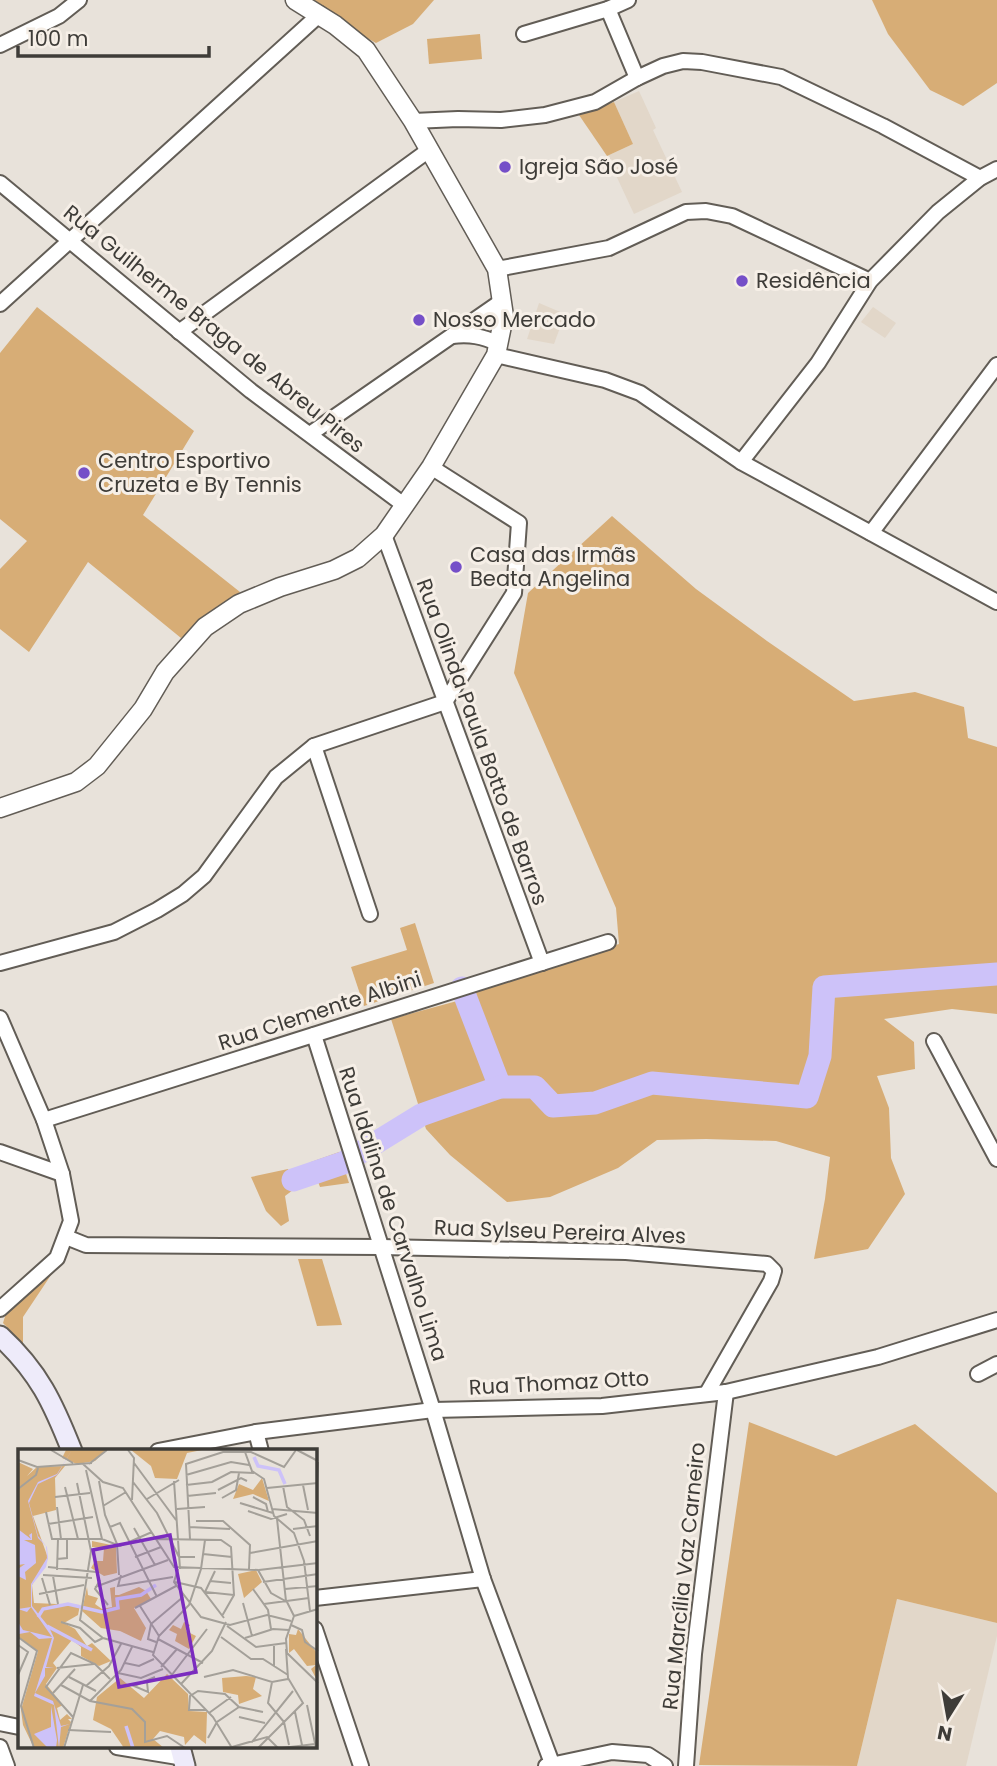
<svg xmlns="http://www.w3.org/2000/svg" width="997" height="1766" viewBox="0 0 997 1766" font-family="Poppins,sans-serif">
	<rect width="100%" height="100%" fill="#e8e2da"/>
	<g fill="#e2d7c9">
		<polygon points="639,91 656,128 653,130 682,192 634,214 607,156 633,144 614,102"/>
		<polygon points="539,303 565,314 554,344 527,339"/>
		<polygon points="873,307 896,323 885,338 861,322"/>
		<polygon points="897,1599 997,1623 997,1636 966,1766 857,1766"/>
	</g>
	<g fill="#d7ad76">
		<polygon points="313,0 434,0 413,24 376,43 351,29"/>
		<polygon points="872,0 997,0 997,83 963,106 930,90 888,34"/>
		<polygon points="480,34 482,59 429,64 427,39"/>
		<polygon points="614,102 633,144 607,156 579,115"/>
		<polygon points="37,307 194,431 143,515 240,592 181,638 88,562 29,652 0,629 0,569 27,541 0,519 0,353"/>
		<polygon points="612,516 696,589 767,641 854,701 915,692 964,707 968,738 997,747 997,1014 952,1009 884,1019 914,1042 915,1069 877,1076 889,1108 891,1158 905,1194 868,1249 814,1259 825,1199 830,1157 776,1141 706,1139 657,1140 618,1168 550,1197 507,1202 450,1155 426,1129 391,1019 457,1001 508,978 619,944 616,908 514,673 528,593"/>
		<polygon points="415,923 434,983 364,1006 351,967 407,950 400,928"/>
		<polygon points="339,1152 349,1183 320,1187 311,1162"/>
		<polygon points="288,1169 297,1187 285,1196 289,1221 281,1226 266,1211 251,1177"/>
		<polygon points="298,1259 322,1259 342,1325 317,1326"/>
		<polygon points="53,1272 23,1317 23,1344 3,1323 7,1310"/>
		<polygon points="749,1422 836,1456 915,1424 997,1493 997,1623 897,1599 857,1766 699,1765"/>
	</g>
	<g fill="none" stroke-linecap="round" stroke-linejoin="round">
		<g stroke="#cdc2f9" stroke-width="23">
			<polyline points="462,988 500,1087"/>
			<polyline points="293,1180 343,1163 421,1115 500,1087 535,1087 553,1106 595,1103 652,1083 807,1097 820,1056 824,987 997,974"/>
		</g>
		<defs>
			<g id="minor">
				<polyline points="608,9 637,78"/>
				<polyline points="524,34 608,9 628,0"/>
				<polyline points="0,45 59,16 79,0"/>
				<polyline points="413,121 458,119 501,120 545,115 595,102 637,78 663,66 683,61 702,62 781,77 883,126 980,178"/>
				<polyline points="0,183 251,391 404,505"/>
				<polyline points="497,269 609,248 686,212 706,211 732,216 870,281"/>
				<polyline points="0,304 320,14"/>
				<polyline points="179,332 429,150"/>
				<path d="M452,336c18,-2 30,0 47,8"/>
				<polyline points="496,355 605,380 640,393 741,462 997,602"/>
				<polyline points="310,434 502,301"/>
				<polyline points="741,462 818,363 870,281 938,212 980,178 997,169"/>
				<polyline points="871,533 997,365"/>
				<polyline points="384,535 542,963"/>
				<polyline points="314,746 370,914"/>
				<polyline points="0,963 114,932 157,910 183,894 204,876 276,777 314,746 445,702 514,593 519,523 431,467"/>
				<polyline points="0,1018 44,1120 62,1174 71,1221 57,1258 0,1309"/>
				<polyline points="314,1035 433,1410 483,1579 553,1766"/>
				<polyline points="934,1041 997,1159"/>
				<polyline points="44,1120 608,942"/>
				<polyline points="0,1152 62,1174"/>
				<polyline points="66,1237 86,1245 381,1247 626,1252 767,1264 774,1271 771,1281 707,1393"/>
				<polyline points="978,1374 997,1364"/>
				<polyline points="256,1432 261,1451"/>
				<polyline points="158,1451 256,1432 433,1410 602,1406 726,1392 878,1357 997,1320"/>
				<polyline points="315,1598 483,1579"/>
				<polyline points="315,1629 361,1766"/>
				<polyline points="0,1723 19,1727"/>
				<polyline points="0,1747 7,1766"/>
				<polyline points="117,1747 184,1758"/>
				<polyline points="546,1766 612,1752 648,1755 665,1766"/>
				<polyline points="686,1766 694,1654 726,1392"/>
			</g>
			<polyline id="tertiary" points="0,808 76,782 97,766 143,709 165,672 205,627 239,604 280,587 334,570 358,558 384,535 431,467 496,355 504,316 497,269 413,121 366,50 335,25 295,0"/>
			<g id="secondary">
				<path d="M0,1336c39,36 53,67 72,115"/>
				<polyline points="180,1747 185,1766"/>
			</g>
		</defs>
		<use href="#minor" stroke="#625d56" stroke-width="18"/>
		<use href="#tertiary" stroke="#625d56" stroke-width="21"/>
		<use href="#secondary" stroke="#625d56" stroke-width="23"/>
		<use href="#minor" stroke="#fff" stroke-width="14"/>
		<use href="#tertiary" stroke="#fff" stroke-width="18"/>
		<use href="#secondary" stroke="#eeebfa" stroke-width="19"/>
	</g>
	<g fill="#754fc8" stroke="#f6efe7" stroke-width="2.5">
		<circle cx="505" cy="167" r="7"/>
		<circle cx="742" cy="281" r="7"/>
		<circle cx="419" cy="320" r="7"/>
		<circle cx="84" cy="473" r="7"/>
		<circle cx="456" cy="567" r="7"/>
	</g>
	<g text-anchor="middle" stroke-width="6" stroke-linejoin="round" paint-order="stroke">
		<g font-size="21" fill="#3e3c38" stroke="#f6efe7" text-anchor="start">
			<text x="519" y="174">Igreja São José</text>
			<text x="756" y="288">Residência</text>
			<text x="433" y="327">Nosso Mercado</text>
			<text x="98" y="468">Centro Esportivo<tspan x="98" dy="24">Cruzeta e By Tennis</tspan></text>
			<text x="470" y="562">Casa das Irmãs<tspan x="470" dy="24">Beata Angelina</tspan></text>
		</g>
		<g font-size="21" fill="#3e3c38" stroke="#f6efe7">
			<text transform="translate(214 329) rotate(39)" y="7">Rua Guilherme Braga de Abreu Pires</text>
			<text transform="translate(482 742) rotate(70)" y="7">Rua Olinda Paula Botto de Barros</text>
			<text transform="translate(320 1011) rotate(-18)" y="7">Rua Clemente Albini</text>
			<text transform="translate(393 1214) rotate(72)" y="7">Rua Idalina de Carvalho Lima</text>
			<text transform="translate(560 1232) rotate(2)" y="7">Rua Sylseu Pereira Alves</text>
			<text transform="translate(559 1383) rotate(-3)" y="7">Rua Thomaz Otto</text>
			<text transform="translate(684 1576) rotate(-84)" y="7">Rua Marcília Vaz Carneiro</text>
		</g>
	</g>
	<g transform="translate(18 1449)">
		<rect width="299" height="299" fill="#e8e2da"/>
		<path d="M48,1h40l-11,11 -18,3 -15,-6zM113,1h71l-15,3 -10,26 -22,-1 -4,-12zM0,13l15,7 -6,7 10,-9 28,-1 -10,12 1,32 -23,6 15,42 -16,27 2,18 46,2 -2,10 -14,8 11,6 12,17 5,-3 19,18 -12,5 -18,-10v-9l-9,-7 -19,23 4,5 -11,16 17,21 -6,3 3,12 7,-6 5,5h-4l3,3 -8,26h-29l-11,-23 -2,-15 17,-59 -20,-14zM244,29l7,23 -16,-7 -20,5 6,-15 14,6zM74,92l24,5 1,27 -13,3 -13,-8 4,-7h8l1,-13 -12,-1zM238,121l6,12 -18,16 -6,-24zM69,138l1,8 10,3 -3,6 7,5 10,-2 -2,-19 5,-1v8h4l20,-8 7,4 5,8 -17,9 12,20 -5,13 -21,-10 -19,-3 -19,-17zM166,173l6,3 -4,6 10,5 -7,13 -14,-8 2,-7 -8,-4 4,-5 8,4zM280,180l19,24v27l-6,-11 5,-4 -9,1 -13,-17 -5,4v-19l7,1zM149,225l21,20 1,17 18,1 -1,32 -12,-9 -9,10 -1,-8 -24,-6 -7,8 11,9h-40l-13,-19 -18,-9 4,-23 23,-19 24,20zM228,227l10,1 -3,12 9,7 -23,8 -1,-9 -15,-3 -1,-14z" fill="#d7ad76"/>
		<path d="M54,1l-15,25 -19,9 -9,19 9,33 9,11 1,11 -2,9 -14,18v21l17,21 5,11 -8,29 8,1h-9v8l-10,17 18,8 8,25 9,-2 -9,3 -2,21 -5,-43 -20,-9 18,-58 -13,1 -9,-7 -11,2 -1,-12 5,8 29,7 -21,-30 -4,5 -9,-3 13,-2v-23l16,-26 -1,-12 -8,-8 -10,-37 10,-19 19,-8zM0,80l13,10 -2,-4 3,-2v7h-8l11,5 1,18 -11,9 1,8 -8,-4v-7l7,-5 -7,1zM33,257l6,34 -1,8 -9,-1 -13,-13 17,-7z" fill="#cdc2f9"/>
		<path fill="none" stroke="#cdc2f9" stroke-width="3.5" d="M236,8l4,9 21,4 6,14M20,168l5,-8 25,-5 34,8 16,-4 -1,-9 24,-4 15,-10M29,177l45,24M108,277l7,22"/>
		<path fill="none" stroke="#a4a099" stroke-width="2" d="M33,1l22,13M110,1l6,8 -2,42M279,1l21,11M227,3l7,19 12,8 10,37 20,17 10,28 6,50M0,11l19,7 55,-4M116,14l42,57M65,15l20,18 20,6 51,79 84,3 13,23 16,9 7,14M71,15l18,-14M68,21l16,69M168,26l45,-13 18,3M81,32l6,34 12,29 2,31M156,32l6,88M115,33l24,31 22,44h16M59,34l14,68 -11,69 23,18 50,14M299,34l1,-21M168,36l26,-3 19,-10 23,1M285,36l5,25M265,37l4,21 17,13 6,16M47,38l13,52M249,39l51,-5M0,40l18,-14 2,-7M200,41l23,-12 6,3M169,47l29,-3M37,48l35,-4M235,48l13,7 2,8M204,49l14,-8 3,-17M129,50l32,-19M222,54l33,10M85,57l23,-14M39,58l4,32M159,60l28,-2M254,60l46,4M230,62l23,8 16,-5M28,63l6,27h50l18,7 32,-14M259,70l9,82M178,72h27l27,24 -1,24M30,75l45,-7M92,78l10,-4 37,74M171,78l41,2M116,79l21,37M275,80l25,-3M139,90l64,1 10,7 3,48 -12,21M172,90l-4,-75 37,-12h28l33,15 12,-17M187,91l-4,29 -12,36 -30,31 -6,19 60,62 19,31M232,104l68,-12M185,105l29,3M117,108l26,-10M39,110l10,-1v-19M30,118l48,5M160,120l-4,13 27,35 29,8 37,-10 24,6M39,121l1,-31M241,121l59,-7M197,122l-10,21 29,3M25,126l49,3M103,126l-3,11 55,-9M35,127l5,28M24,129l8,27M82,131l-5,9 13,16M192,132l21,2M157,133l26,6 23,30M245,133l55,-8M77,138l73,-27M235,140l15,21 3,19M267,140l33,-3M21,145l45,-9M225,154l9,33M246,155l45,-6M122,157l19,30M117,159l41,-22M276,167l-8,23 1,14 31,30M276,167l24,-7M43,173l19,6 15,14 8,-4M273,176l11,5 3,12 13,9M209,177l29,21 30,-4M0,188l19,14 -16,55 13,42M203,188l30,22h12l25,16M227,189l28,-9 16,1M140,190l45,24M138,193l-8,-3 3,-15 32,-27M256,195v23M0,196l10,7 -10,23M107,214l14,3 15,-7M143,218l16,-18M39,219l37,-4M100,224l23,5 22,-9M153,227l36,-47M51,228l27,14M186,228l29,-7 39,12 16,-3M129,233l1,10 -14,-6 21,-9M254,233l-4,21 16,19 5,23M163,235l31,-33 14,-29M43,236l29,16 42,8 13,13v20l22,-6 18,12M68,237l23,-20 12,-22M35,244l22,-24M72,252l31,-31 11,-23M289,256l9,43M187,261h-16l1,-14 8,-5 27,3 14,13 24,5M277,263l7,33M191,264l22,-16M55,268l-27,-30 25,-34 24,11 15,15M221,268l26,6M50,281l43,2M190,289l9,-16 22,-15M234,293l41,-51M214,298l35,-10 11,11M46,299l19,-63M240,299l45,-45 -15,-25 -2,-29M264,299l33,-4"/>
		<path fill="#7b2cbf" fill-opacity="0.15" stroke="#7b2cbf" stroke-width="3.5" d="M152,86l26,137 -77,15 -26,-137z"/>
		<rect width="299" height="299" fill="none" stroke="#3e3c38" stroke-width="3.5"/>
	</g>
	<g transform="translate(948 1717) rotate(191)" stroke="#f6efe7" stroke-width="5" paint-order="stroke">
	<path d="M0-5L12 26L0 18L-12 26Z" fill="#3e3c38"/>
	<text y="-10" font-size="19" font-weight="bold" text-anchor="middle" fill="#3e3c38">N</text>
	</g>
	<path d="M18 46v10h191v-10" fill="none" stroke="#3e3c38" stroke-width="3.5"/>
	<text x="28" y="46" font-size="21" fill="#3e3c38" stroke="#f6efe7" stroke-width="5" paint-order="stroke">100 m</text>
</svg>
